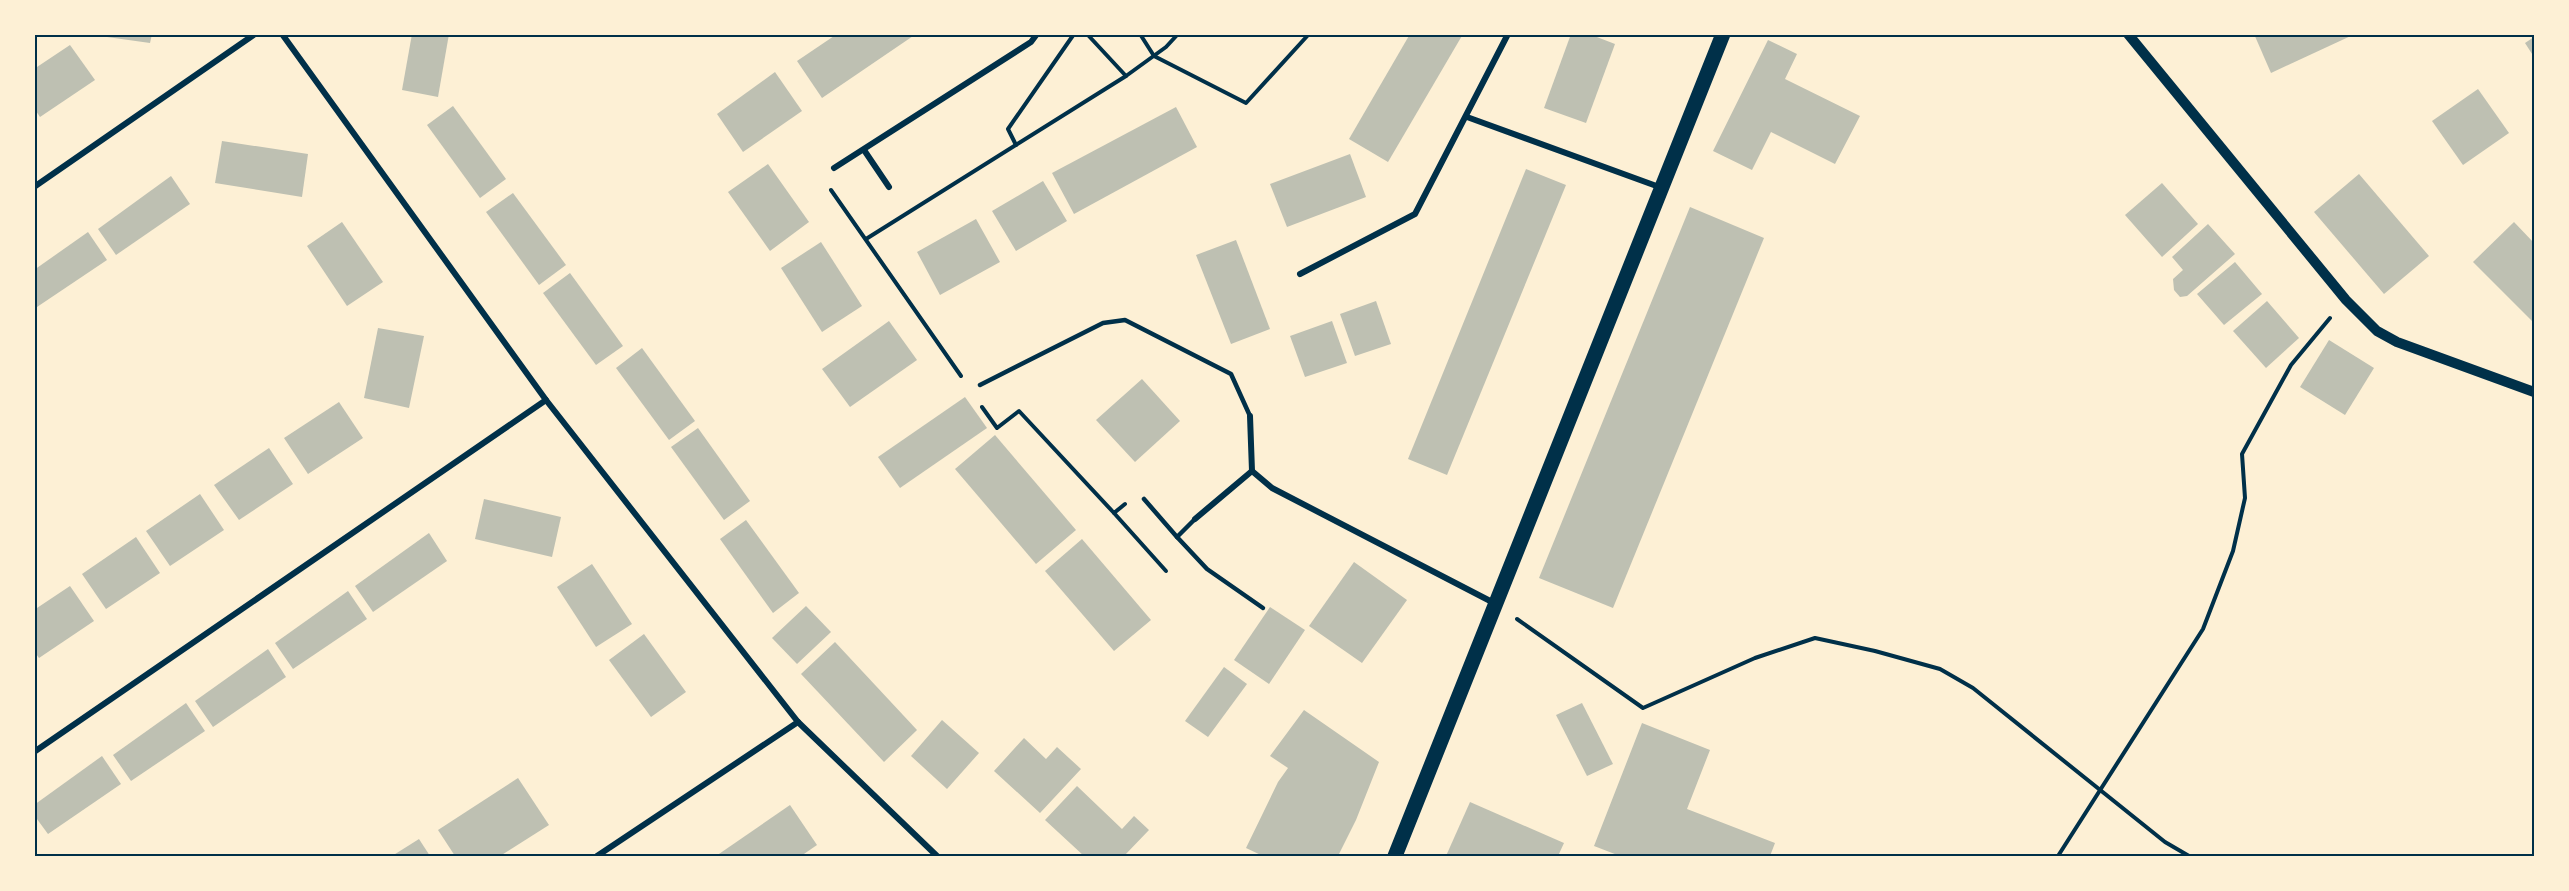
<svg xmlns="http://www.w3.org/2000/svg" width="2569" height="891" viewBox="0 0 2569 891" font-family="Literata,serif">
	<rect width="100%" height="100%" fill="#fdf0d5"/>
	<g fill="#bec0b2">
		<polygon points="107,34 152,34 150,43 107,37"/>
		<polygon points="412,34 449,34 438,97 402,90"/>
		<polygon points="837,34 916,34 822,98 797,61"/>
		<polygon points="1410,34 1463,34 1388,162 1349,139"/>
		<polygon points="1571,34 1589,34 1615,44 1586,123 1544,108"/>
		<polygon points="2254,34 2355,34 2271,73"/>
		<polygon points="2534,37 2534,57 2525,43"/>
		<polygon points="1768,40 1797,54 1785,79 1860,116 1835,164 1771,132 1752,170 1713,151"/>
		<polygon points="70,45 95,80 40,117 34,108 34,69"/>
		<polygon points="775,72 802,111 743,152 717,114"/>
		<polygon points="2478,89 2509,133 2463,165 2432,121"/>
		<polygon points="453,106 506,179 480,198 427,125"/>
		<polygon points="1176,107 1197,147 1074,214 1052,173"/>
		<polygon points="222,141 308,154 302,197 215,183"/>
		<polygon points="1350,154 1366,197 1287,227 1270,184"/>
		<polygon points="768,164 809,222 770,251 728,192"/>
		<polygon points="1526,169 1566,185 1447,475 1408,459"/>
		<polygon points="2359,174 2429,256 2384,294 2314,212"/>
		<polygon points="171,176 190,204 116,255 98,229"/>
		<polygon points="1043,181 1067,221 1016,251 992,211"/>
		<polygon points="2162,183 2198,224 2162,257 2125,215"/>
		<polygon points="513,193 566,265 539,285 486,212"/>
		<polygon points="1690,207 1764,238 1613,608 1539,578"/>
		<polygon points="976,219 1000,262 940,295 917,252"/>
		<polygon points="342,222 383,282 347,306 307,246"/>
		<polygon points="2514,222 2534,243 2534,323 2473,262"/>
		<polygon points="2208,224 2235,254 2187,296 2180,297 2174,290 2173,279 2183,270 2172,257"/>
		<polygon points="88,232 107,260 34,309 34,270"/>
		<polygon points="1236,240 1270,329 1231,344 1196,255"/>
		<polygon points="821,242 862,306 822,332 781,268"/>
		<polygon points="2235,262 2262,294 2224,325 2197,294"/>
		<polygon points="570,273 623,346 596,365 543,293"/>
		<polygon points="1376,301 1391,344 1355,356 1340,314"/>
		<polygon points="2267,301 2299,338 2266,368 2233,331"/>
		<polygon points="889,321 917,360 850,407 822,369"/>
		<polygon points="1332,321 1347,363 1305,377 1290,336"/>
		<polygon points="378,328 424,336 409,408 364,398"/>
		<polygon points="2329,340 2374,368 2345,415 2300,387"/>
		<polygon points="642,348 695,421 669,440 616,368"/>
		<polygon points="1142,379 1180,421 1135,462 1096,420"/>
		<polygon points="965,397 987,428 900,488 878,457"/>
		<polygon points="339,402 363,438 308,474 284,438"/>
		<polygon points="698,428 750,501 724,520 671,447"/>
		<polygon points="995,435 1076,530 1036,564 955,469"/>
		<polygon points="269,448 293,484 239,520 214,485"/>
		<polygon points="200,494 224,530 170,566 146,531"/>
		<polygon points="484,499 561,517 552,557 475,539"/>
		<polygon points="746,520 799,593 773,613 720,539"/>
		<polygon points="429,533 447,561 373,612 355,586"/>
		<polygon points="136,537 160,573 106,609 82,574"/>
		<polygon points="1082,539 1151,620 1114,651 1045,571"/>
		<polygon points="1354,562 1407,600 1362,663 1309,626"/>
		<polygon points="592,564 632,624 596,647 557,587"/>
		<polygon points="70,586 94,621 39,658 34,651 34,610"/>
		<polygon points="348,591 367,619 293,669 275,643"/>
		<polygon points="806,606 831,632 797,664 772,638"/>
		<polygon points="1270,607 1305,630 1269,684 1234,660"/>
		<polygon points="644,634 686,692 651,717 609,660"/>
		<polygon points="835,642 917,730 884,762 801,674"/>
		<polygon points="268,649 286,677 213,727 195,701"/>
		<polygon points="1224,667 1247,684 1208,737 1185,721"/>
		<polygon points="186,703 205,731 131,781 113,755"/>
		<polygon points="1582,703 1613,764 1587,776 1556,715"/>
		<polygon points="1304,710 1379,762 1356,820 1338,856 1263,856 1246,848 1278,782 1288,768 1270,756"/>
		<polygon points="942,720 979,753 947,789 911,756"/>
		<polygon points="1642,723 1710,750 1687,809 1775,843 1770,856 1620,856 1594,846"/>
		<polygon points="1024,738 1046,759 1057,747 1081,769 1040,813 994,771"/>
		<polygon points="102,756 121,784 48,834 34,815 34,805"/>
		<polygon points="518,778 549,825 500,856 455,856 438,830"/>
		<polygon points="1077,786 1122,829 1134,816 1149,830 1124,856 1084,856 1045,820"/>
		<polygon points="1470,802 1564,843 1558,856 1446,856"/>
		<polygon points="790,805 817,845 801,856 716,856"/>
		<polygon points="419,839 430,856 392,856"/>
	</g>
	<g fill="none" stroke-linecap="round" stroke-linejoin="round">
		<g stroke="#003049" stroke-width="4">
			<polyline points="1140,34 1154,56 1246,103 1309,34"/>
			<polyline points="1126,76 1166,47 1178,34"/>
			<polyline points="1016,145 1008,129 1074,34"/>
			<polyline points="831,190 961,376"/>
			<polyline points="866,239 1126,76 1087,34"/>
			<polyline points="982,407 997,428 1019,411 1114,513 1125,504"/>
			<polyline points="1114,513 1166,571"/>
			<polyline points="1517,619 1643,708 1755,658 1815,638 1875,651 1940,669 1973,688 2165,842 2189,856"/>
			<polyline points="2058,856 2203,629 2233,551 2245,498 2242,454 2291,365 2330,318"/>
		</g>
		<g stroke="#003049" stroke-width="4.5">
			<polyline points="980,385 1103,323 1125,320 1231,374 1250,416"/>
			<polyline points="1144,499 1177,537 1195,519"/>
			<polyline points="1177,537 1207,569 1263,608"/>
		</g>
		<g stroke="#003049" stroke-width="6">
			<polyline points="282,34 546,400 798,722 937,856"/>
			<polyline points="1467,117 1662,188"/>
			<polyline points="864,150 889,187"/>
			<polyline points="834,168 1031,42 1037,34"/>
			<polyline points="34,187 255,34"/>
			<polyline points="1300,274 1415,214 1508,34"/>
			<polyline points="1250,416 1252,471"/>
			<polyline points="1195,519 1252,471 1272,488 1496,604"/>
			<polyline points="34,752 546,400"/>
			<polyline points="597,856 798,722"/>
		</g>
		<polyline stroke="#003049" stroke-width="10" points="2128,34 2346,300 2377,331 2397,342 2534,392"/>
		<polyline stroke="#003049" stroke-width="15" points="1395,856 1723,34"/>
	</g>
	<rect width="2569" height="891" fill="none" stroke="#fdf0d5" stroke-width="72"/>
	<rect x="36" y="36" width="2497" height="819" fill="none" stroke="#003049" stroke-width="2"/>
</svg>
